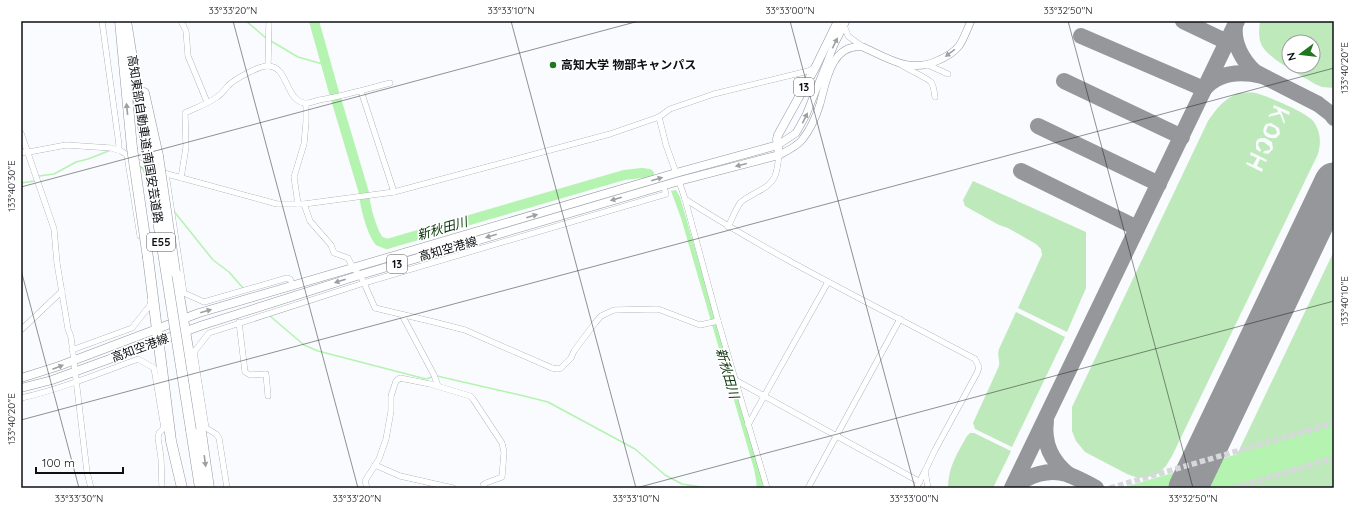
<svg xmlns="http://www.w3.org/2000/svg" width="1355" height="509" viewBox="0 0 1355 509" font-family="Quicksand,'Noto Sans JP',sans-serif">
	<rect width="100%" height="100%" fill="#f9fbfe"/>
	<g fill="#bee9ba" fill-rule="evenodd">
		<path d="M1260,21h74v67l-12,-1 -7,-3c-13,-8 -46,-25 -53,-38 -4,-8 -3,-17 -2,-25zM1289,42h24v24h-24z"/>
		<path d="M1238,93c5,0 13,-1 18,0 11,3 52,20 58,29 7,11 7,21 4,32l-146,302 -6,10 -8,8 -10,3 -10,1 -11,-4 -42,-22 -9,-11 -4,-10v-24l136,-286c10,-14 14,-20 30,-28zM1274,105l16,7 -1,3 -8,-4 4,11 -1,2 -4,-10 -12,3 2,-3 8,-2 -1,-3 -4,-1zM1271,123l8,5 1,6 -4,4c-9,1 -17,-4 -10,-14zM1261,138h4l7,4 1,7 -5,5 -5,-1 1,-2 6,-1v-3l-6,-5h-5l-1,3 3,5 -1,2 -4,-3v-7l2,-3zM1251,152l16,8 -1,2 -6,-3 -3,7 6,3 -1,3 -16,-8 1,-2 6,3 4,-7 -7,-3z"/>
		<path d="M1268,126h2l5,2 2,4 -1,2c-4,2 -8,0 -10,-3z"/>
		<polygon points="973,181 1086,232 1086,288 1067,332 1018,308 1042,255 1041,249 1036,244 1008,228 999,225 965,206 963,200"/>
		<polygon points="1334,251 1334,488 1221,488"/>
		<path d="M1016,312l49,25 -53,110 -37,-18 -2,-6 26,-57c1,-6 -2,-11 0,-17z"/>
		<path d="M970,433h4l37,18 -18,37h-45c0,-21 9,-34 19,-52z"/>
	</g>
	<g fill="#b5f3b0">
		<polygon points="676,190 680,197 765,488 757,488 756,480 754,469 681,218 671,191"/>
		<polygon points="1334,426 1334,456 1224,488 1121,488"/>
	</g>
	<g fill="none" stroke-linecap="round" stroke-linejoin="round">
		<g stroke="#b5f3b0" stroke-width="1.5">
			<polyline points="246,21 266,38"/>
			<polyline points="271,41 298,57 326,65"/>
			<polyline points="139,166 143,169 147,180"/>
			<polyline points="39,176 54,174 76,162 88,159 111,150"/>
			<polyline points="21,183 35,181"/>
			<polyline points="173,210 213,260 229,272 243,288"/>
			<polyline points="270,316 304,345 318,351 426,379 432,377"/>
			<polyline points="437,376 520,395 548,402 635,449 665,475 682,484 707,488"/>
		</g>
		<g stroke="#b5f3b0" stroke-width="10">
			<polyline points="314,21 335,96"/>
			<path d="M336,99l28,94c1,13 7,37 15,48l8,3 237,-69 18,-2 7,1"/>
		</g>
		<g stroke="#95979a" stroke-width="16">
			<polyline points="1183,21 1227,42"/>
			<path d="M1235,26c-2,17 7,34 20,46l63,32 13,10 3,4"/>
			<path d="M1081,36l123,53c15,-17 37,-18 58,-13"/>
			<polyline points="1064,81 1182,137"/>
			<polyline points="1038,126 1159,184"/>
			<polyline points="1021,171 1137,228"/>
			<path d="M1046,421c-3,22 5,40 23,54"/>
			<polyline points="1012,488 1237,21"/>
			<path d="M1015,488c13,-14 34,-19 52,-14 10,4 20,9 29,14"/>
		</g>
		<polyline stroke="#95979a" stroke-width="39" points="1188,488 1334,182"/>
		<g stroke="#d6d8db" stroke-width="5.5" stroke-dasharray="5.5 3" stroke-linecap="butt">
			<polyline points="1110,488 1334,423"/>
			<polyline points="1233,488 1334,458"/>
		</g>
		<defs>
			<g id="minor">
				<polyline points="102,21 119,145 118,150"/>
				<polyline points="181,21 186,31 188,56 207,102"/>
				<polyline points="844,25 848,36 863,47"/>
				<path d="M900,64c7,5 27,14 31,18 3,4 3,10 4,15"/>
				<polyline points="928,65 948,74"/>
				<polyline points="268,66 269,21"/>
				<polyline points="361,91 394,192"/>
				<polyline points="659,117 666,145 676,173"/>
				<polyline points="21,133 54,229 57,263 68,329 71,337 87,472 91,488"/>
				<polyline points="29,152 66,145 111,148 121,151 138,162 150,168"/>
				<polyline points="21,153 28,151"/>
				<polyline points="127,155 140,236"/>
				<polyline points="160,172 277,204 304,204 394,192 610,134 659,117 670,109 714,94 808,71 815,68"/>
				<polyline points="166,174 184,293 204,302 287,278 290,279 293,286"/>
				<path d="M181,178l5,-31 -1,-34c10,-5 23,-9 32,-16 5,-3 7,-7 11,-11 5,-6 32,-21 40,-20 20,0 17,33 36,37 5,1 11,-2 15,-3 24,-4 48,-11 71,-17"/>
				<polyline points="679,181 685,199 718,321 767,488"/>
				<path d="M685,199c93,60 193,108 290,160l4,8 -2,6 -42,77 -10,21 3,17"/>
				<polyline points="298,204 294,177 304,144 306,122 306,103"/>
				<polyline points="304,204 310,221 331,245 334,253 348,258 353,268 360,275 364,283 375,308 434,322 465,330 552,368 557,369 561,368 571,358 574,351 595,323 601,316 614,310 658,309 700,325 718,321"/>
				<path d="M728,227c4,-8 8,-19 13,-25 5,-4 11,-7 16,-10 19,-9 20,-18 22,-37"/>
				<polyline points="402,315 434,375 438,386"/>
				<polyline points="239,322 245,372 250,375 266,374 268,396"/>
				<polyline points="21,330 62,291"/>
				<polyline points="72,350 132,328 151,304 150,300"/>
				<polyline points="735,380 920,482"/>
				<path d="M21,398c40,-9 79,-25 117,-39l16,9 10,60 -5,5 -1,5 3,20 1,30"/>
				<polyline points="748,425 828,282"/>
				<polyline points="375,465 400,476 453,488"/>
				<polyline points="227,488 219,438 216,434 206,428 194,352 209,333 364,283 666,194 663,185"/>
				<polyline points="367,488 365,481 379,459 386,439 391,411 391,396 396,381 400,378 430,384 470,396 473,399 502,443 504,452 502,477 486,483 483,485 483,488"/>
				<polyline points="808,488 900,319"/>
				<polyline points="916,488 925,471"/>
			</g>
			<g id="tertiary">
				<polyline points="778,145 796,133 800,126 806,115 834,45 846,21"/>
				<path d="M779,155c8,-4 17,-8 23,-15 8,-10 14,-23 18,-36 6,-22 11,-61 43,-57 26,12 47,27 76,13 7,-3 15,-8 20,-14 5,-7 8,-17 12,-25"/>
			</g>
			<g id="primary">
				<polyline points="21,378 59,366 199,313 676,173 778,145"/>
				<polyline points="21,388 52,380 203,325 360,275 679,181 779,155 777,139 778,135 815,68 838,21"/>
			</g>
			<g id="motorway">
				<polyline points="120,21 132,148"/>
				<polyline points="126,21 148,157"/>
				<polyline points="144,93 158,156"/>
				<polyline points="148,258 171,441 182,488"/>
				<polyline points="175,272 194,384 209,488"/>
				<polyline points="191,430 200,488"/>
			</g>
		</defs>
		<use href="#minor" stroke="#9198a5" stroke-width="6"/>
		<use href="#tertiary" stroke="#9198a5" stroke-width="8"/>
		<use href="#primary" stroke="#9198a5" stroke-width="9"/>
		<use href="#motorway" stroke="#9198a5" stroke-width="11"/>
		<use href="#minor" stroke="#fff" stroke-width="5.5"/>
		<use href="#tertiary" stroke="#fff" stroke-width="7"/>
		<use href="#primary" stroke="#fff" stroke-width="8"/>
		<use href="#motorway" stroke="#fff" stroke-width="10"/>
		<defs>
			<g id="motorway-bridge">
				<polyline points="132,148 148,258"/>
				<polyline points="158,156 175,272"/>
				<polyline points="148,157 191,430"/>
			</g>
		</defs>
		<use href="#motorway-bridge" stroke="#9198a5" stroke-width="11" stroke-linecap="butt"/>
		<use href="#motorway-bridge" stroke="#fff" stroke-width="10"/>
	</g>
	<defs><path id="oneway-solid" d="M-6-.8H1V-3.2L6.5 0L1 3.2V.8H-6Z"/></defs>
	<g fill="#9e9fa1">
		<use href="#oneway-solid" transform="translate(835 43) rotate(-64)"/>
		<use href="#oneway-solid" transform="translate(950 53) rotate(143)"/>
		<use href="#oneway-solid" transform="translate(127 109) rotate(-96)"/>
		<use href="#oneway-solid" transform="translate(805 118) rotate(-64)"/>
		<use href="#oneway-solid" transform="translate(741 165) rotate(166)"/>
		<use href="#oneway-solid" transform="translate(657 179) rotate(-16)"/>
		<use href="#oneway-solid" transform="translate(616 199) rotate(164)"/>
		<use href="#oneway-solid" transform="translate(532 216) rotate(-16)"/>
		<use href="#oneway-solid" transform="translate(491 236) rotate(164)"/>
		<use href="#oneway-solid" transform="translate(340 281) rotate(162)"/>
		<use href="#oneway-solid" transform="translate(206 311) rotate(-16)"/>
		<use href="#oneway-solid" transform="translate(58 367) rotate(-21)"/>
		<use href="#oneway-solid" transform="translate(205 461) rotate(82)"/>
	</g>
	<path fill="none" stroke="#0d0f14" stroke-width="1" stroke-opacity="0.45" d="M233,21l125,467M511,21l125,467M790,21l125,467M1068,21l125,467M21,187l618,-166M21,270l58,218M21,420l1313,-352M636,488l698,-187"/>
	<circle fill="#227620" stroke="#fff" stroke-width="1.5" cx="553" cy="65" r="4"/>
	<g text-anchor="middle" stroke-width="3" stroke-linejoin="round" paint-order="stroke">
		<g fill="#fff" stroke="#56575a" stroke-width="1">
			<rect x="794" y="78" width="20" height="18" rx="3"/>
			<rect x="147" y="233" width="28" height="18" rx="3"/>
			<rect x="387" y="255" width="20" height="18" rx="3"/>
		</g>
		<g font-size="11" font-weight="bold" fill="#0d0f14">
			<text x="804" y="91">13</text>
			<text x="161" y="246">E55</text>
			<text x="397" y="268">13</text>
		</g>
		<g font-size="12" font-weight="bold" fill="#0d0f14" stroke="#fff" text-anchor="start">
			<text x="561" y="69">高知大学 物部キャンパス</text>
		</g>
		<g font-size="12" fill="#0d0f14" stroke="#fff">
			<text transform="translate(145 139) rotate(81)" y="4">高知東部自動車道;南国安芸道路</text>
			<text transform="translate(448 249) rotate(-16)" y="4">高知空港線</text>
			<text transform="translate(140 348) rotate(-20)" y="4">高知空港線</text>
		</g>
		<g font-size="13" font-style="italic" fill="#093408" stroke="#fff">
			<text transform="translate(442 228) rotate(-16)" y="5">新秋田川</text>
			<text transform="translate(728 373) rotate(74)" y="5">新秋田川</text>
		</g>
	</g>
	<rect width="1355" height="509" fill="none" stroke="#ffffff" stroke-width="44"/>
	<g transform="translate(1301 54) rotate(255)"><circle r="19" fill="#ffffff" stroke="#9e9fa1"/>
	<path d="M0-3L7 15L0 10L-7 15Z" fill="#227620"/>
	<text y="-6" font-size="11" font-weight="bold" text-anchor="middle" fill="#0d0f14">N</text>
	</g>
	<path d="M36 467v6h87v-6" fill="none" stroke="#0d0f14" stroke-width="2"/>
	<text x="42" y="467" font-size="12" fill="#0d0f14" stroke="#ffffff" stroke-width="3" paint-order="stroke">100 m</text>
	<rect x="22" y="22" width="1311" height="465" fill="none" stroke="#0d0f14" stroke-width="1.5"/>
	<g font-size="10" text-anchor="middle" fill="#0d0f14">
		<text x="233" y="14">33°33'20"N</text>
		<text x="511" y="14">33°33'10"N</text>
		<text x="790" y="14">33°33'00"N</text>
		<text x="1068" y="14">33°32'50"N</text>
		<text transform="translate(1344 68) rotate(-90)" y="4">133°40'20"E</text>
		<text transform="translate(11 186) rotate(-90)" y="4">133°40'30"E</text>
		<text transform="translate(1344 301) rotate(-90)" y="4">133°40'10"E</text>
		<text transform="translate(11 419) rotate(-90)" y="4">133°40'20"E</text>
		<text x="79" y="502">33°33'30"N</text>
		<text x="357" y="502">33°33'20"N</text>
		<text x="636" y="502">33°33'10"N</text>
		<text x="914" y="502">33°33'00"N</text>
		<text x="1193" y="502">33°32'50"N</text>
	</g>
</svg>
